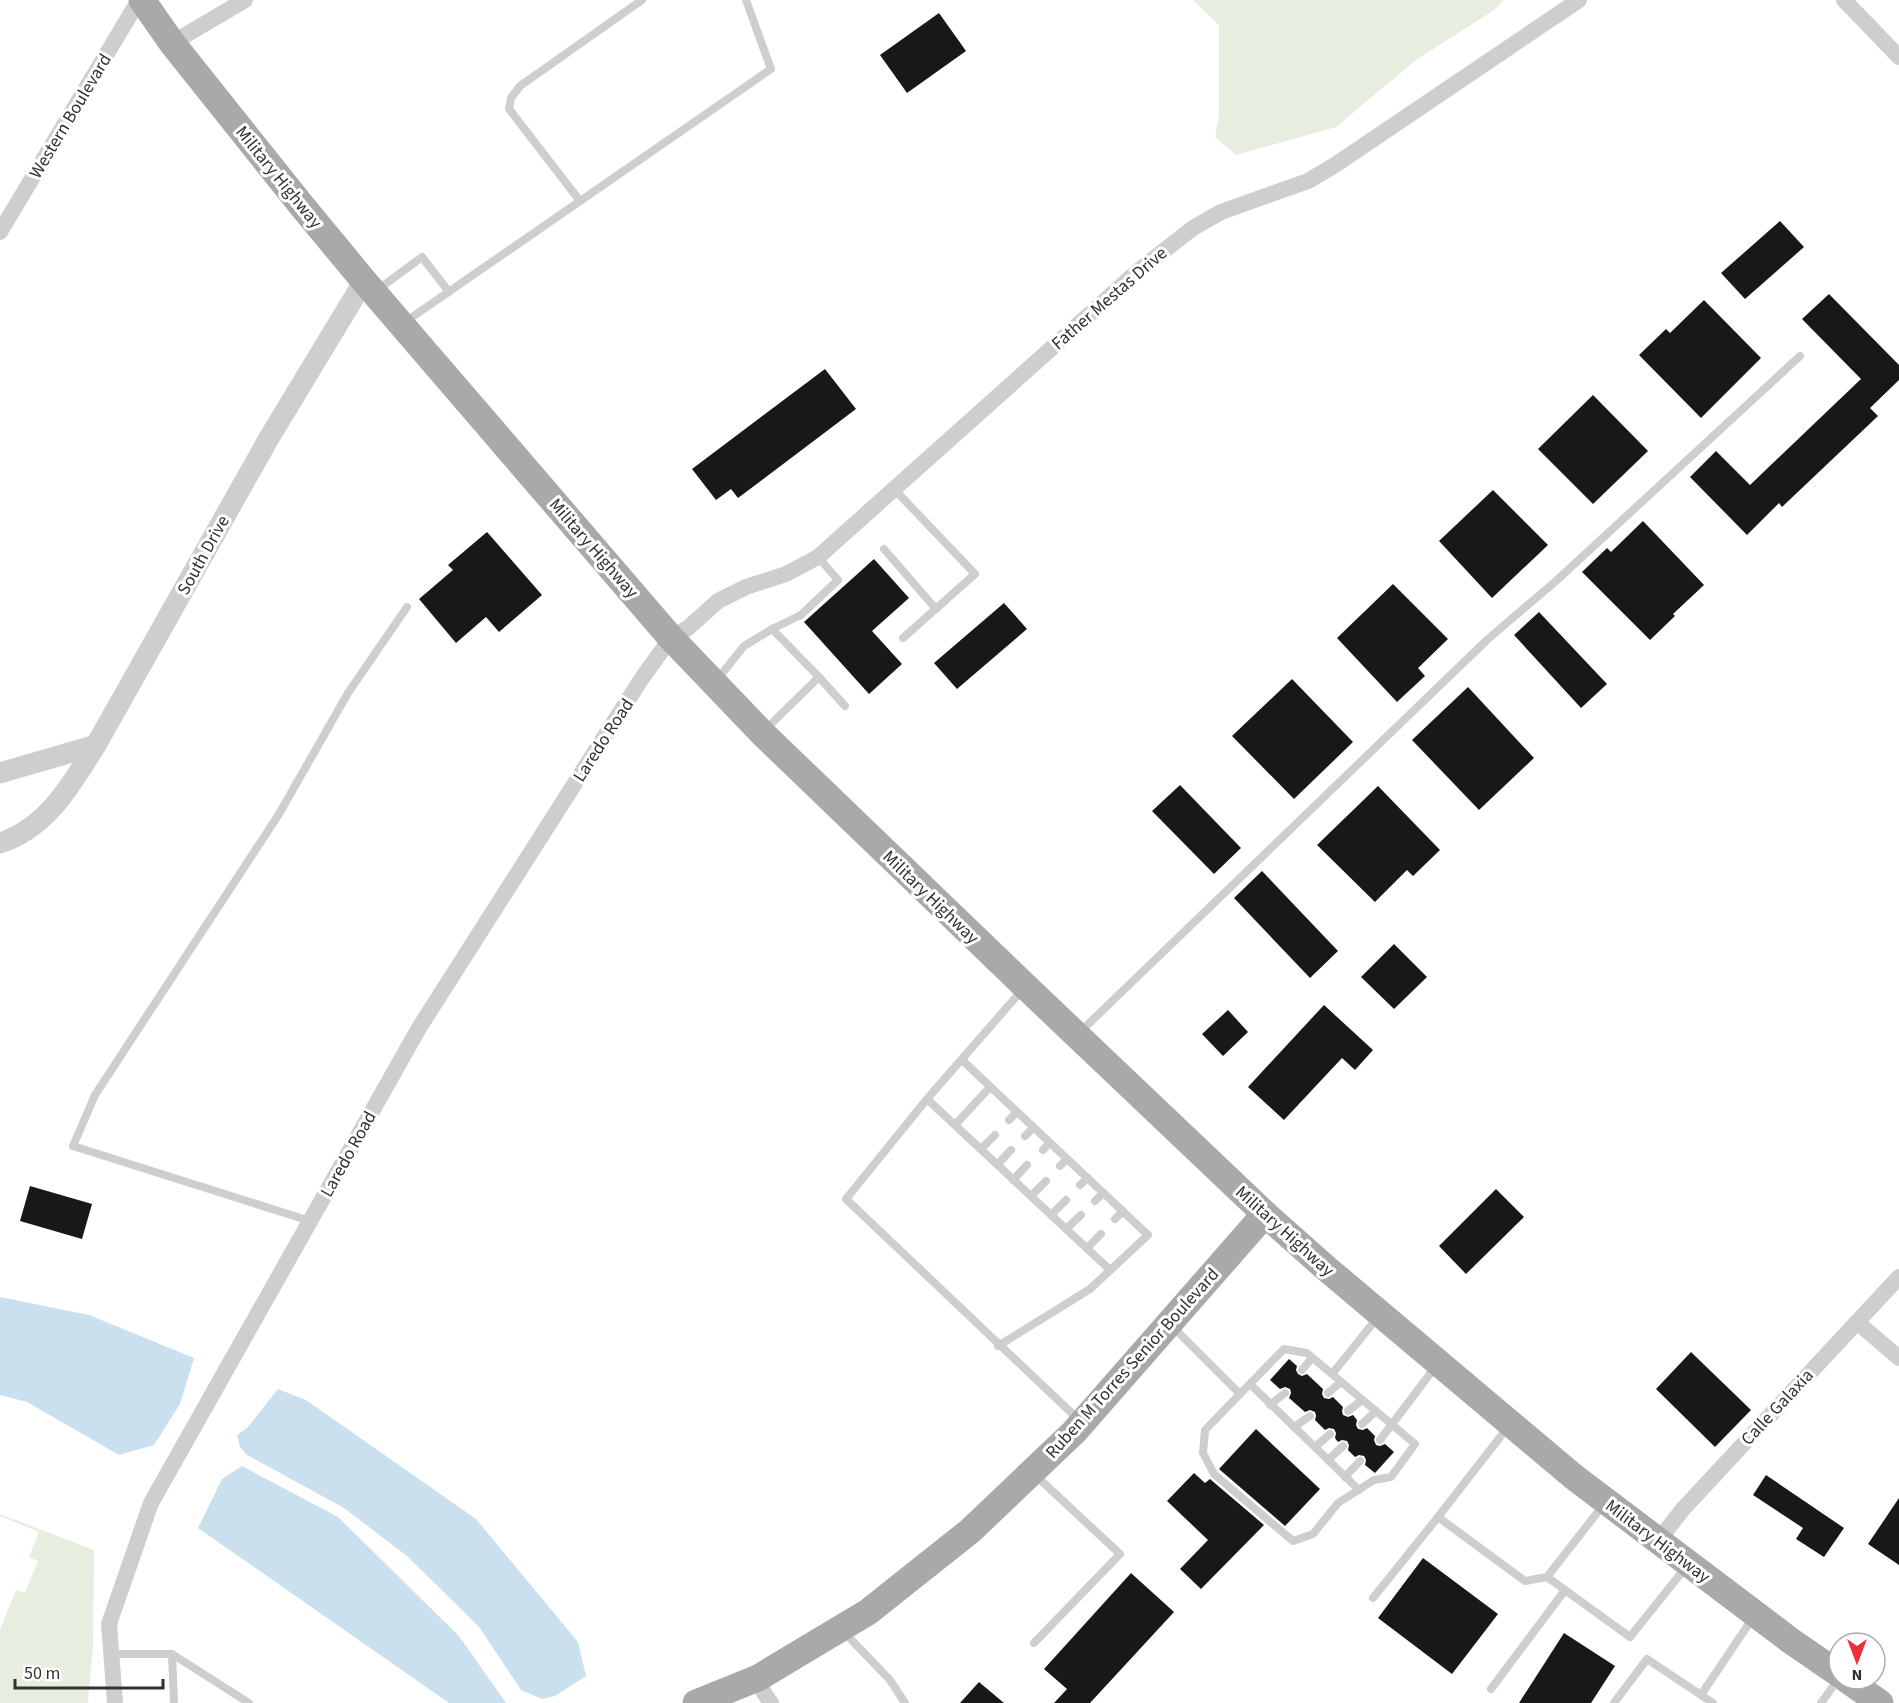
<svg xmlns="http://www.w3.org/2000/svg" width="1899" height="1703" viewBox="0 0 1899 1703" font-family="'Source Sans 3',sans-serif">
	<rect width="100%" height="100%" fill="#fff"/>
	<g fill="#e7eedf">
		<polygon points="1193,0 1504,0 1494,10 1416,60 1336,127 1236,155 1215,137 1219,116 1219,25"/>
		<polygon points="0,1514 94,1550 93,1645 88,1703 0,1703 0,1630 16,1590 25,1593 38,1561 29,1557 39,1532 0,1516"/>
	</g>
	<g fill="#cbe0ee">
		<polygon points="0,1297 89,1315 194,1358 180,1404 154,1445 119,1455 27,1402 0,1395"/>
		<polygon points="278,1389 306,1400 476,1519 578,1642 586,1676 555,1696 542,1699 521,1690 479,1627 407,1556 344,1508 247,1455 240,1447 237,1435 247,1428"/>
		<polygon points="242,1466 338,1517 459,1636 506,1703 449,1703 198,1528 222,1479"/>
	</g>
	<g fill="#181818">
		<polygon points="939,13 966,51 907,93 880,55"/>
		<polygon points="1780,221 1804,247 1745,299 1721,273"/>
		<polygon points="1829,294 1899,365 1899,380 1870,408 1878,416 1782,507 1779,503 1747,535 1690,477 1716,451 1750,485 1861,379 1802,319"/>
		<polygon points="1704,300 1761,358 1701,418 1639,355 1666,329 1670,333"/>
		<polygon points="825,369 856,409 738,498 731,489 716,500 692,469"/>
		<polygon points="1593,395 1648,451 1593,504 1538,449"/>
		<polygon points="1493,490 1548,545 1492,598 1439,541"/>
		<polygon points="1643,521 1704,585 1673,614 1675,616 1650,640 1582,572 1607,548 1611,552"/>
		<polygon points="487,532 542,595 499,632 486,617 456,643 419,599 453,570 448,565"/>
		<polygon points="874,559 909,598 872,631 902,664 869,694 804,622"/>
		<polygon points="1393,584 1448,639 1418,668 1425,676 1397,702 1337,638"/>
		<polygon points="1004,603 1027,629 957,689 934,663"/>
		<polygon points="1539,612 1607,684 1581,708 1514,635"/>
		<polygon points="1292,679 1353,742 1294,799 1232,736"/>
		<polygon points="1468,687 1534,758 1479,810 1412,740"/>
		<polygon points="1180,785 1241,848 1214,874 1152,811"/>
		<polygon points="1378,786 1440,850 1413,876 1407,870 1375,902 1317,845"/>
		<polygon points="1262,871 1338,951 1310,978 1234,898"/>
		<polygon points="1394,944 1427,977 1394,1009 1361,977"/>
		<polygon points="1324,1005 1373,1050 1355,1070 1342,1058 1284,1120 1248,1087"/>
		<polygon points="1228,1010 1248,1032 1223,1056 1202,1034"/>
		<polygon points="30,1186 92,1204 82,1239 20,1221"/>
		<polygon points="1496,1189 1524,1217 1466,1274 1439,1246"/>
		<polygon points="1691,1352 1751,1410 1715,1447 1656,1389"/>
		<polygon points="1289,1359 1297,1366 1296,1370 1298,1374 1302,1376 1307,1374 1323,1389 1322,1394 1324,1398 1329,1399 1333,1397 1343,1407 1342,1411 1343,1415 1348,1417 1353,1415 1357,1420 1356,1425 1358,1429 1363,1430 1367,1428 1375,1436 1374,1440 1376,1445 1380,1446 1385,1444 1394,1452 1375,1473 1365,1465 1366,1460 1364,1456 1359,1455 1355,1457 1348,1450 1349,1445 1347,1441 1342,1440 1338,1442 1335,1438 1336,1433 1334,1429 1329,1428 1325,1430 1315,1420 1316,1416 1315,1412 1310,1410 1305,1412 1289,1398 1291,1393 1290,1389 1285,1387 1280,1389 1270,1380"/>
		<polygon points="1256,1429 1320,1489 1285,1526 1219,1469"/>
		<polygon points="1194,1473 1205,1483 1210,1479 1264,1525 1201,1589 1180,1569 1208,1540 1167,1501"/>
		<polygon points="1766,1475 1844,1528 1824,1557 1796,1539 1803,1528 1753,1495"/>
		<polygon points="1899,1498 1899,1565 1868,1544"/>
		<polygon points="1423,1558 1498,1614 1452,1674 1378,1618"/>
		<polygon points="1131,1573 1174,1612 1090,1703 1054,1703 1067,1689 1044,1669"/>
		<polygon points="1564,1633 1615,1666 1591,1703 1519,1703"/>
		<polygon points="979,1682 1004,1703 960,1703"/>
	</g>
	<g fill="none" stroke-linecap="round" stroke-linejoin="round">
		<g stroke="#cecece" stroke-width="8">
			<polyline points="580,201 509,109 511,98 520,86 642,0"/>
			<polyline points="376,291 422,257 449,292"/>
			<polyline points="405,322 771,69 746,0"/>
			<polyline points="894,489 975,574 903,638"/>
			<polyline points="884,549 936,609"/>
			<polyline points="819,677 845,706"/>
			<polyline points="716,681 744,646 772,629"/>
			<polyline points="764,731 819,677 772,629 801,615 838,580 818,557"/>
			<polyline points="1023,989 927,1099 846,1199 1079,1420"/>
			<polyline points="1079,1033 1488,639 1556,581 1800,356"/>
			<polyline points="962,1060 1148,1235 1090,1289 998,1346"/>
			<polyline points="927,1099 1110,1270"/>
			<polyline points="1009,1120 1017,1112"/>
			<polyline points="955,1125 990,1087"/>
			<polyline points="1025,1136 1033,1128"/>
			<polyline points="981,1149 995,1135"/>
			<polyline points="1043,1150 1049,1143"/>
			<polyline points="998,1164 1011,1150"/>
			<polyline points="1060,1166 1067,1159"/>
			<polyline points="1013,1180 1027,1165"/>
			<polyline points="1080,1185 1088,1178"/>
			<polyline points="1031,1196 1046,1181"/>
			<polyline points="1095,1201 1103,1193"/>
			<polyline points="1051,1215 1066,1200"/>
			<polyline points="1115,1219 1123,1211"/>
			<polyline points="310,1221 73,1146 95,1095 279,814 348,693 407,607"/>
			<polyline points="1066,1229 1081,1215"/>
			<polyline points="1087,1248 1101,1234"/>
			<polyline points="1172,1326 1240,1394 1205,1430 1203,1453 1214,1474 1293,1541 1313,1534 1338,1503 1374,1480 1391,1477 1415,1444 1307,1353 1284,1349 1240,1394"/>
			<polyline points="1302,1370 1312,1358"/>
			<polyline points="1332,1374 1378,1317"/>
			<polyline points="1250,1384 1359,1490"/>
			<polyline points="1328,1393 1341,1382"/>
			<polyline points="1270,1405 1285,1393"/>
			<polyline points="1348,1411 1362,1400"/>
			<polyline points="1362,1424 1376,1411"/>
			<polyline points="1294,1427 1310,1416"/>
			<polyline points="1508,1427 1438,1517 1525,1581 1547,1577"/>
			<polyline points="1380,1440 1436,1366"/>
			<polyline points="1315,1447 1330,1434"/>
			<polyline points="1328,1460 1343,1446"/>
			<polyline points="1034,1474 1120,1554 1034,1643"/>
			<polyline points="1345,1477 1360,1461"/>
			<polyline points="1604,1504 1547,1577 1630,1637 1686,1567"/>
			<polyline points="1373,1598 1438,1517"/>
			<polyline points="843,1631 890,1680 905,1703"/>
			<polyline points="112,1654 172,1654 249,1703"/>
			<polyline points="172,1654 174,1703"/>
			<polyline points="1491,1689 1565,1590"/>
			<polyline points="1701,1695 1754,1616"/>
			<polyline points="1614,1703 1647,1659 1713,1703"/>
			<polyline points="1821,1703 1839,1678"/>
		</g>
		<g stroke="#cecece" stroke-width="16">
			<polyline points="1844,0 1899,57"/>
			<polyline points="172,43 245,0"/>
			<polyline points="0,232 139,0"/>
			<polyline points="1857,1322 1899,1358"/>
			<polyline points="1658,1541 1683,1509 1899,1277"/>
			<polyline points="758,1678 764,1693 771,1703"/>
			<polyline points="115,1703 109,1624 151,1503 419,1028 642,678 671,638 688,628 718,601 746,587 786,574 818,557 1138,271 1193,228 1221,212 1308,181 1335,165 1579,0"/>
		</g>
		<g stroke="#cecece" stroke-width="21">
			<polyline points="0,773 96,745"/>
			<path d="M0,843c47,-15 71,-58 96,-98l173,-307 95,-157"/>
		</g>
		<g stroke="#a9a9a9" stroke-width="27">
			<polyline points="142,0 172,43 302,206 364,281 671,638 762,733 1025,986 1265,1214 1327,1269 1574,1477 1791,1641 1839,1674"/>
			<polyline points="1846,1679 1880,1703"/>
			<polyline points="696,1703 758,1678 868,1612 970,1531 1074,1432 1265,1214"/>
		</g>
	</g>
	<g text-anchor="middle" stroke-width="6" stroke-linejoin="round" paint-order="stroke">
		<g font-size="18" fill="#313131" stroke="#fff">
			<text transform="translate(70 116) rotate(-59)" y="6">Western Boulevard</text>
			<text transform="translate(279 177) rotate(51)" y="6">Military Highway</text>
			<text transform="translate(1109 298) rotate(-41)" y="6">Father Mestas Drive</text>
			<text transform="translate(594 548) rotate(49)" y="6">Military Highway</text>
			<text transform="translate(203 555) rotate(-61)" y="6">South Drive</text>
			<text transform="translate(603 740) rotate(-57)" y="6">Laredo Road</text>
			<text transform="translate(931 897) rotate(44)" y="6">Military Highway</text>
			<text transform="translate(348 1154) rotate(-61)" y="6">Laredo Road</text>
			<text transform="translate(1285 1231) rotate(42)" y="6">Military Highway</text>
			<text transform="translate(1132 1363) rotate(-48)" y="6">Ruben M Torres Senior Boulevard</text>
			<text transform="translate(1777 1407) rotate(-47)" y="6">Calle Galaxia</text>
			<text transform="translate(1658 1541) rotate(37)" y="6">Military Highway</text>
		</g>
	</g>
	<g transform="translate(1857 1661) rotate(180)"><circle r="28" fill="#ffffff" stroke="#adadad" stroke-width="1.5"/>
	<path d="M0-4.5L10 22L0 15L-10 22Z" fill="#ec2f39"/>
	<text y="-9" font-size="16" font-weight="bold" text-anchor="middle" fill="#313131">N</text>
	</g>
	<path d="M15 1679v9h148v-9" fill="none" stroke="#313131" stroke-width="3"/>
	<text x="24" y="1679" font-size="18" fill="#313131" stroke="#ffffff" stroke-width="4.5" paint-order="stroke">50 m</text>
</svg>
